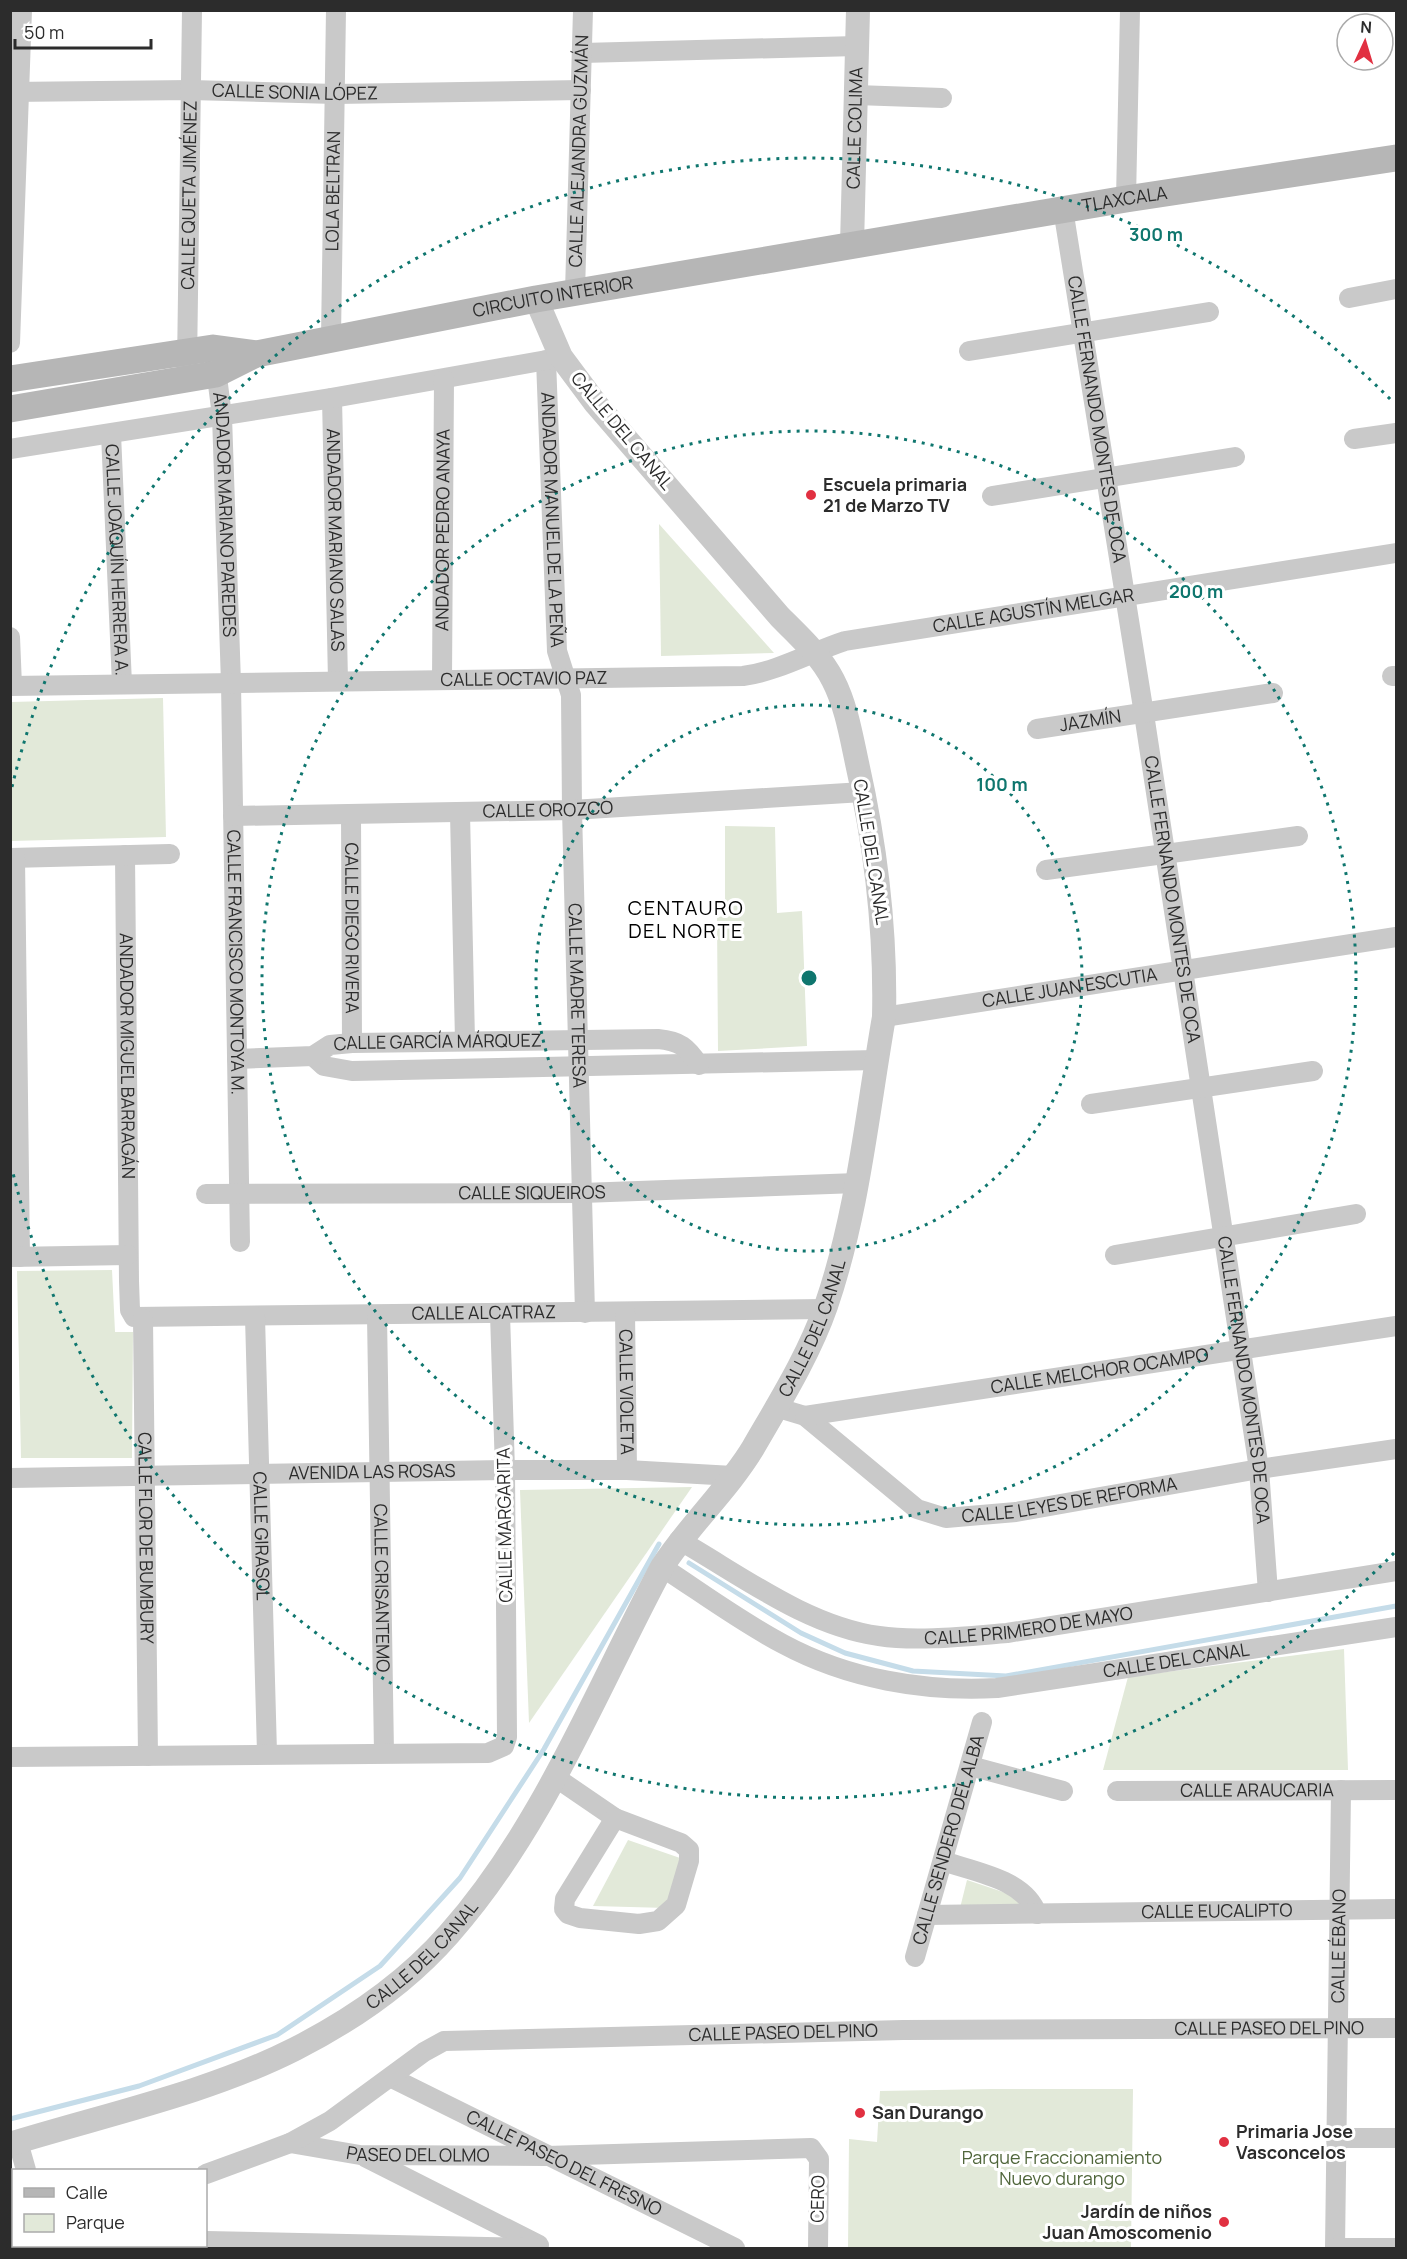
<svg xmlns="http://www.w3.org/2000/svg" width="1407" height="2259" viewBox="0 0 1407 2259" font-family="Manrope,sans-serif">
	<rect width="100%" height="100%" fill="#fff"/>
	<g fill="#e2e9d9">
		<polygon points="659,524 774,653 661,656"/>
		<polygon points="163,698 166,837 11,841 11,702"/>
		<polygon points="725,826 775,827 777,913 802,911 807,1046 718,1051 717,917 725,916"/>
		<polygon points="112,1270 115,1332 133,1332 132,1458 21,1458 17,1271"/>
		<polygon points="692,1487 529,1723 520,1490"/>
		<polygon points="1344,1649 1348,1770 1103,1770 1128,1677"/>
		<polygon points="628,1840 680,1858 667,1908 593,1906"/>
		<polygon points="967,1880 1021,1898 1023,1906 960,1908"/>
		<polygon points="992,2089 1133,2089 1131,2248 848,2248 849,2139 877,2142 880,2091"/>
	</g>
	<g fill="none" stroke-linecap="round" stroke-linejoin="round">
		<g stroke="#c5dce9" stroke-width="5">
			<polyline points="689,1563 801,1633 845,1653 913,1671 1006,1676 1396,1606"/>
			<polyline points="10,2119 139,2086 277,2035 380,1966 460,1878 544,1749 659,1544"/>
		</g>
		<g stroke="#c9c9c9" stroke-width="20">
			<polyline points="582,53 857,46"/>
			<path id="s1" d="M10,92l181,-2 144,4 246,-4"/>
			<polyline points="856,95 942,98"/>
			<polyline points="1126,199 1130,10"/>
			<path id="s2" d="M1063,209l81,505 115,755 9,123"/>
			<path id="s3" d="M575,292l8,-282"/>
			<polyline points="1349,298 1396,289"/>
			<path id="s4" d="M331,337l5,-327"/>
			<polyline points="10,343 22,10"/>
			<polyline points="969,351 1209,312"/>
			<path id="s5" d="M546,360l11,291 14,44 1,115 13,503"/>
			<path id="s6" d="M215,361l7,55 9,267 9,559"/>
			<path id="s7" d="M187,365l5,-355"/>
			<path id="s8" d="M332,398l6,283"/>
			<path id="s9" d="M111,434l11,250"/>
			<polyline points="1354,439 1396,433"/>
			<polyline points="10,449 332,398 558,358"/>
			<polyline points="992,496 1235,457"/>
			<polyline points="10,637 12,686"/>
			<polyline points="1392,676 1396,676"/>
			<path id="s10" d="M442,680l2,-301"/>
			<path id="s11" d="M10,686l733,-10c36,-5 68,-24 102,-35l551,-88"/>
			<path id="s12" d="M1037,729l236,-36"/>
			<polyline points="460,813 465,1041"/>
			<path id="s13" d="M351,814l1,229"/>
			<path id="s14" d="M233,816l339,-6 291,-18"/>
			<path id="s15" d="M125,855l4,426 1,29 4,7 691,-8"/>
			<polyline points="10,858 170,854"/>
			<polyline points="15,858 20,1257"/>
			<polyline points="1046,870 1298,836"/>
			<path id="s16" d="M884,1017l512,-80"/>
			<polyline points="313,1056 324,1066 352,1071 876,1060"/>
			<path id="s17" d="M237,1059l76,-3 17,-11 22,-2 306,-4c22,2 29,8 41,26"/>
			<polyline points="1091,1104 1313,1071"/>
			<path id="s18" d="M206,1194l376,-1 275,-10"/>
			<polyline points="1115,1255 1356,1214"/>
			<polyline points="10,1257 128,1255"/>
			<path id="s19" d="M625,1312l2,158"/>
			<path id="s20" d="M377,1316l7,437"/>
			<path id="s21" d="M255,1317l12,436"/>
			<path id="s22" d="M143,1319l5,437"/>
			<path id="s23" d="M775,1407l30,9 112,93 29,9 70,-6 243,-43 137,-20"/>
			<path id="s24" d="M805,1416l591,-90"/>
			<path id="s25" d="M10,1478l495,-8h122l106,6"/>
			<path id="s26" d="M679,1540c63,36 128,86 200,96 38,6 90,0 128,-3l389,-62"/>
			<path id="s27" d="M662,1567c40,26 79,55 121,77 65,35 141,48 214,44l399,-61"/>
			<polyline points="10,1757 488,1753 504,1746 507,1737 505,1470 500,1314"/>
			<polyline points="970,1766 1063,1791"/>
			<polyline points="555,1777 615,1818"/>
			<path id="s28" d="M1117,1791l279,-1"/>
			<polygon points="615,1818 681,1843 689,1850 689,1861 676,1905 658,1921 639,1924 580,1918 568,1914 564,1909 565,1899"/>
			<path d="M943,1861c31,11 82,18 94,53"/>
			<path id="s29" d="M927,1915l469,-6"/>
			<path id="s30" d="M915,1957l67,-235"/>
			<path id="s31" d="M392,2078l343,170"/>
			<polyline points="1336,2138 1396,2138"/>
			<polyline points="18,2142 26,2170"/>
			<path id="s32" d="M290,2143l70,12 187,1 264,-8 8,11 -1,89"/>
			<polyline points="365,2157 539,2245"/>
			<path id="s33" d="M206,2174l84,-31 40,-22 94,-69 20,-11 459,-11 493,-2"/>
			<polyline points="10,2195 14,2195"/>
			<polyline points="10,2236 14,2236"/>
			<polyline points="206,2241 537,2248"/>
			<polyline points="140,2248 141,2246"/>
			<path id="s34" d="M1335,2248l6,-458"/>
			<polyline points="1335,2248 1396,2248"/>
		</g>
		<g stroke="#c9c9c9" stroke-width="24">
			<path id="s35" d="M852,245l6,-235"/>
			<path id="s36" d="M10,2144c94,-29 198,-51 285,-95 57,-29 112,-67 154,-115 94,-106 147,-244 213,-367 27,-42 65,-76 91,-119 26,-45 56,-93 73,-142 32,-93 41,-192 58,-289 2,-86 -8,-170 -27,-254 -6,-28 -11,-58 -24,-83 -12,-24 -34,-44 -53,-63l-184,-213 -35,-47 -25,-58"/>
		</g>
		<g stroke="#b6b6b6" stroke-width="27">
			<polyline points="10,379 213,348 256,354"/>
			<path id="s37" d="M10,409l206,-35 40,-20 280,-55 590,-100 270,-41"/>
		</g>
	</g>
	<g fill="none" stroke="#0f766e" stroke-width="3" stroke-dasharray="3 6">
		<circle cx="809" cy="978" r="273"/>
		<circle cx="809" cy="978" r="547"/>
		<path d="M1394 1553A820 820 0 0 1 12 1169M12 787A820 820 0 0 1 1394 403"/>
	</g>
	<g fill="#e13041" stroke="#fff" stroke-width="2">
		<circle cx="811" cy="495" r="6"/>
		<circle cx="860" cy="2113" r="6"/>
		<circle cx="1224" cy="2142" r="6"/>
		<circle cx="1224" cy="2222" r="6"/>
	</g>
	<g text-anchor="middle" stroke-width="6" stroke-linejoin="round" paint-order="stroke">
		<g font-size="18" fill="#2c2c2c" stroke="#fff">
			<text dy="6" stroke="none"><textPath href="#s1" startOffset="285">CALLE SONIA LÓPEZ</textPath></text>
			<text dy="6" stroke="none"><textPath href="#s35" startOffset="117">CALLE COLIMA</textPath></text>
			<text dy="6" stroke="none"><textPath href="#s3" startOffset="141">CALLE ALEJANDRA GUZMÁN</textPath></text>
			<text dy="6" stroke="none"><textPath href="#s4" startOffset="146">LOLA BELTRAN</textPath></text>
			<text dy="6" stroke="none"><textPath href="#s7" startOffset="170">CALLE QUETA JIMÉNEZ</textPath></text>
			<text dy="6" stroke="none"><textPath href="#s37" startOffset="1136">TLAXCALA</textPath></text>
			<text dy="6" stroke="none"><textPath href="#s37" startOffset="556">CIRCUITO INTERIOR</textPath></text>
			<text dy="6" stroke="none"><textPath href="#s2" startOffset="213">CALLE FERNANDO MONTES DE OCA</textPath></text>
			<text transform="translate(622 431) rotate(50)" y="6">CALLE DEL CANAL</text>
			<text dy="6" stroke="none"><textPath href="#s6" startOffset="154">ANDADOR MARIANO PAREDES</textPath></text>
			<text dy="6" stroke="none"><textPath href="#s5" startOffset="160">ANDADOR MANUEL DE LA PEÑA</textPath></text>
			<text dy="6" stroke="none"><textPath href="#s10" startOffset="150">ANDADOR PEDRO ANAYA</textPath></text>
			<text dy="6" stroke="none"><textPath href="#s8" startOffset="142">ANDADOR MARIANO SALAS</textPath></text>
			<text dy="6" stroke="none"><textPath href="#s9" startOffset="126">CALLE JOAQUÍN HERRERA A.</textPath></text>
			<text dy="6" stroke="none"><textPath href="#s11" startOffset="1032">CALLE AGUSTÍN MELGAR</textPath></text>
			<text dy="6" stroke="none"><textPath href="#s11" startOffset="514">CALLE OCTAVIO PAZ</textPath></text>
			<text dy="6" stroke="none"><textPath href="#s12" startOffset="54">JAZMÍN</textPath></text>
			<text dy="6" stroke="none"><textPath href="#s14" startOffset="315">CALLE OROZCO</textPath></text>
			<text transform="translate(871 852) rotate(81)" y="6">CALLE DEL CANAL</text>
			<text dy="6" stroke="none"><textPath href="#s2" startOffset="699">CALLE FERNANDO MONTES DE OCA</textPath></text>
			<text dy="6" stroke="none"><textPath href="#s13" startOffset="114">CALLE DIEGO RIVERA</textPath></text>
			<text dy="6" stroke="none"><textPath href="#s6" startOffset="602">CALLE FRANCISCO MONTOYA M.</textPath></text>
			<text dy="6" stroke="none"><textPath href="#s16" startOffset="188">CALLE JUAN ESCUTIA</textPath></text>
			<text dy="6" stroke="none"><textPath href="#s5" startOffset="638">CALLE MADRE TERESA</textPath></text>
			<text dy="6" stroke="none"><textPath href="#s17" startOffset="204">CALLE GARCÍA MÁRQUEZ</textPath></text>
			<text dy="6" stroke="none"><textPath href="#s15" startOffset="201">ANDADOR MIGUEL BARRAGÁN</textPath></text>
			<text dy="6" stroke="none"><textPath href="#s18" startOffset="326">CALLE SIQUEIROS</textPath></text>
			<text dy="6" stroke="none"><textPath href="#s15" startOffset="813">CALLE ALCATRAZ</textPath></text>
			<text dy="6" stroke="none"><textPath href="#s36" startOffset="1204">CALLE DEL CANAL</textPath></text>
			<text dy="6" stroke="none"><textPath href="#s24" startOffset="298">CALLE MELCHOR OCAMPO</textPath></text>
			<text dy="6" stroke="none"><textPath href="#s2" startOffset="1185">CALLE FERNANDO MONTES DE OCA</textPath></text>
			<text dy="6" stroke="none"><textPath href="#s19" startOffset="80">CALLE VIOLETA</textPath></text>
			<text dy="6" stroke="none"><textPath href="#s25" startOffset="362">AVENIDA LAS ROSAS</textPath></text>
			<text dy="6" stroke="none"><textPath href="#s23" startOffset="332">CALLE LEYES DE REFORMA</textPath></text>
			<text transform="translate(505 1525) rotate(-91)" y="6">CALLE MARGARITA</text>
			<text dy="6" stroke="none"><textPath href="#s21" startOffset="219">CALLE GIRASOL</textPath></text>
			<text dy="6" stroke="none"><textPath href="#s22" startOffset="219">CALLE FLOR DE BUMBURY</textPath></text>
			<text dy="6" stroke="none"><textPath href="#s20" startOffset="272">CALLE CRISANTEMO</textPath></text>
			<text dy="6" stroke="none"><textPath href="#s26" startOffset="374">CALLE PRIMERO DE MAYO</textPath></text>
			<text dy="6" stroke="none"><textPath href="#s27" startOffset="546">CALLE DEL CANAL</textPath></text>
			<text dy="6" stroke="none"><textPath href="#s28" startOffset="140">CALLE ARAUCARIA</textPath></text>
			<text dy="6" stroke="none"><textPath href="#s30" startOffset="122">CALLE SENDERO DEL ALBA</textPath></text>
			<text dy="6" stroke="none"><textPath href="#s29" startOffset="290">CALLE EUCALIPTO</textPath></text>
			<text dy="6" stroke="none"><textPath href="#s34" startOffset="302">CALLE ÉBANO</textPath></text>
			<text dy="6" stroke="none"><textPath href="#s36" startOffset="460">CALLE DEL CANAL</textPath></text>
			<text dy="6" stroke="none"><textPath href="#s33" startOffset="1100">CALLE PASEO DEL PINO</textPath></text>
			<text dy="6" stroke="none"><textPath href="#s33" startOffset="614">CALLE PASEO DEL PINO</textPath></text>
			<text dy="6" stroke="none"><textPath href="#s32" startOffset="129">PASEO DEL OLMO</textPath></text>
			<text dy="6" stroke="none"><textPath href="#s31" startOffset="192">CALLE PASEO DEL FRESNO</textPath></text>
			<text transform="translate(818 2199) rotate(-89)" y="6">CERO</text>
		</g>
		<g font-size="18" font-weight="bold" fill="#2c2c2c" stroke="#fff" text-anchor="start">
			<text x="823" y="491">Escuela primaria<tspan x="823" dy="21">21 de Marzo TV</tspan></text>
			<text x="872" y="2119">San Durango</text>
			<text x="1236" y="2138">Primaria Jose<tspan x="1236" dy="21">Vasconcelos</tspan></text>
			<text x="1212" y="2218" text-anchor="end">Jardín de niños<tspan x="1212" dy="21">Juan Amoscomenio</tspan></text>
		</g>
		<g font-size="18" fill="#50663b" stroke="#fff">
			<text x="1062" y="2164">Parque Fraccionamiento<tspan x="1062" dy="21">Nuevo durango</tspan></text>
		</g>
		<g font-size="20" letter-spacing="1.5" fill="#000" stroke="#fff">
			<text x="686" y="915">CENTAURO<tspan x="686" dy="23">DEL NORTE</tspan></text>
		</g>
	</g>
	<circle cx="809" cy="978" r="9" fill="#0f766e" stroke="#fff" stroke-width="3"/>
	<g font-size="18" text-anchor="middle" font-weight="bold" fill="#0f766e" stroke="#fff" stroke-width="6" stroke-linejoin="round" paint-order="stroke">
		<text x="1156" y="241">300 m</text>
		<text x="1196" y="598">200 m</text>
		<text x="1002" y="791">100 m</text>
	</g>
	<rect width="1407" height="2259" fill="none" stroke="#2c2c2c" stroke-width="24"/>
	<rect x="12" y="2169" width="195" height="78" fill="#ffffff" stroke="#ababab" stroke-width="1.5"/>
	<rect x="24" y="2188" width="30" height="9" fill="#b6b6b6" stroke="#ababab" stroke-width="1.5"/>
	<text x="66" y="2199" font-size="18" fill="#2c2c2c">Calle</text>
	<rect x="24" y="2214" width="30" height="18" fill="#e2e9d9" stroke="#ababab" stroke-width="1.5"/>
	<text x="66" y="2229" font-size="18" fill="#2c2c2c">Parque</text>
	<g transform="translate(1365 42) rotate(4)"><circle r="28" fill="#ffffff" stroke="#ababab" stroke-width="1.5"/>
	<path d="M0-4.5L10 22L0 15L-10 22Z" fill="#e13041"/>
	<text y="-9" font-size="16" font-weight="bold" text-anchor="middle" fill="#2c2c2c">N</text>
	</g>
	<path d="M15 39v9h136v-9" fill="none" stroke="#2c2c2c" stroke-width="3"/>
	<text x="24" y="39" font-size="18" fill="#2c2c2c" stroke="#ffffff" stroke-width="4.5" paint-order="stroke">50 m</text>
</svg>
